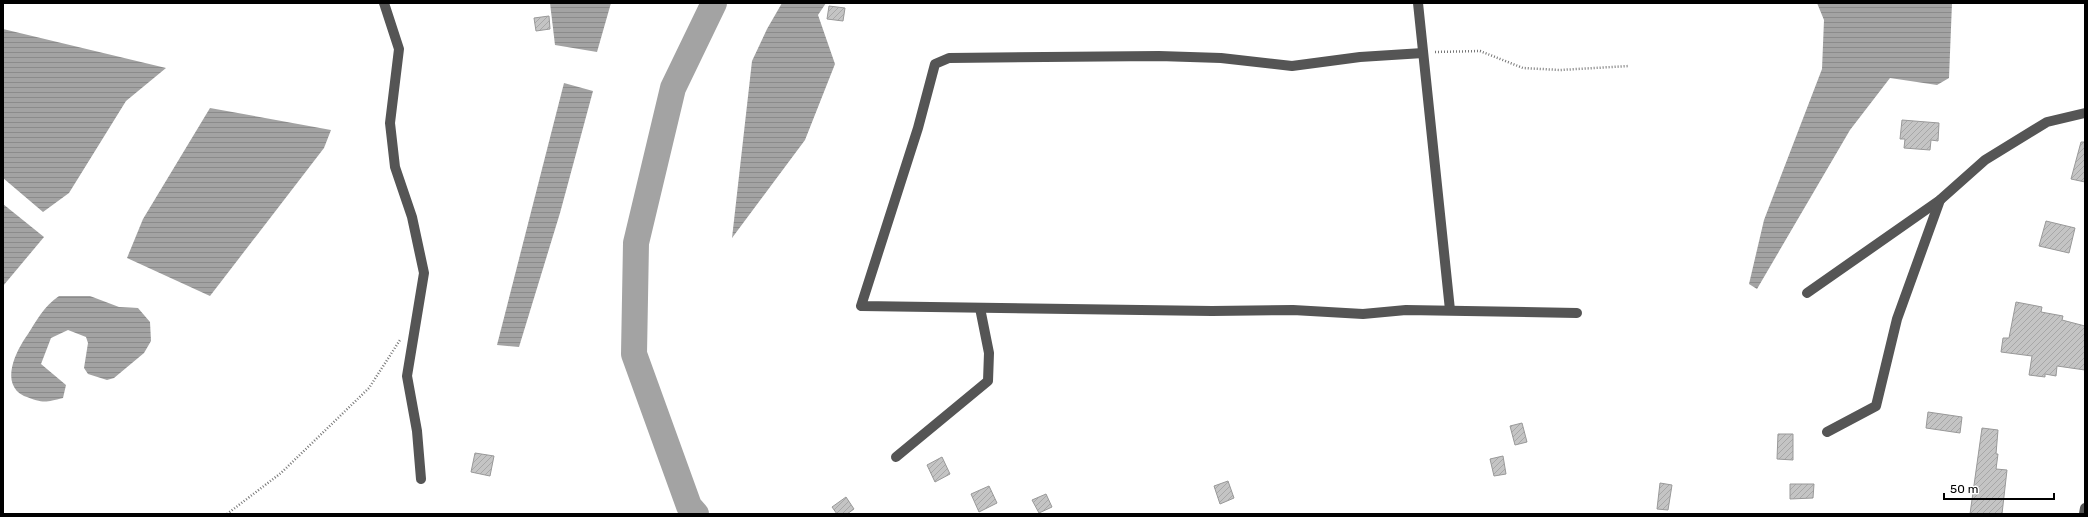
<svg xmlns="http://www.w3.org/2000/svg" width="2088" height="517" viewBox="0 0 2088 517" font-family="Rubik,sans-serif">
	<defs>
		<pattern id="water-rules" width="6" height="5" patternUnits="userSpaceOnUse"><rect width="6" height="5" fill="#a3a3a3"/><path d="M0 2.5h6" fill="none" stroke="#8b8b8b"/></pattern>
		<pattern id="building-hatch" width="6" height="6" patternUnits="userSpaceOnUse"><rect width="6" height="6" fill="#c4c4c4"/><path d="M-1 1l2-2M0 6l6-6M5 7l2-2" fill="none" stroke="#a7a7a7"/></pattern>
	</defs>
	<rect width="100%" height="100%" fill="#fff"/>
	<g fill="url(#water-rules)">
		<polygon points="550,3 611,3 597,52 555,45"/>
		<polygon points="782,3 826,3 818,15 835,64 805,140 732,238 752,61 767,29"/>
		<polygon points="1817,3 1952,3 1949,78 1937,85 1890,78 1850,130 1757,289 1749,284 1764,220 1822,69 1824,20"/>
		<polygon points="3,29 166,68 126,101 69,193 43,212 3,178"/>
		<polygon points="564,83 593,91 560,213 519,347 497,345"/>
		<polygon points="210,108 331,130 324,148 210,296 127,258 143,219"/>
		<polygon points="3,204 44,237 3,286"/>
		<path d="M59,296h31l29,11 19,1 12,14 1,19 -7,12 -30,25 -7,2 -19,-6 -4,-6 4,-25 -2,-6 -18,-7 -17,8 -10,26 25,21 -3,13c-19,5 -20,5 -39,-2 -24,-12 -9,-44 4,-62 9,-14 16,-28 31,-38z"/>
	</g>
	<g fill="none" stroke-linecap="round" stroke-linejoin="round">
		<polyline stroke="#a3a3a3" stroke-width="26" points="696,514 689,506 634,354 636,243 673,88 714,3"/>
	</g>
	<g fill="url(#building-hatch)" stroke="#999">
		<polygon points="829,6 845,8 843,21 827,19"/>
		<polygon points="549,16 550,29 536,31 534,18"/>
		<polygon points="1902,120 1939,123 1938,141 1931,140 1930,150 1904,148 1905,139 1900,139"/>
		<polygon points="2081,142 2085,142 2085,182 2071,179"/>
		<polygon points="2046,221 2075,228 2069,253 2039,246"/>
		<polygon points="2016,302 2042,307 2041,312 2063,316 2062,320 2085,326 2085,370 2057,366 2056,376 2045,374 2045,377 2029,375 2032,356 2001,352 2003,338 2009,338"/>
		<polygon points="1928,412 1962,417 1960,433 1926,428"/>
		<polygon points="1522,423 1527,442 1515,445 1510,426"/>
		<polygon points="1982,428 1998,430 1996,454 1998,454 1996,469 2007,470 2002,514 1970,514"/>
		<polygon points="1778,434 1793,434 1793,460 1777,459"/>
		<polygon points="475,453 494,456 490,476 471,472"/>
		<polygon points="1503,456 1506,474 1494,476 1490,459"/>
		<polygon points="942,457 950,474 935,482 927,465"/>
		<polygon points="1228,481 1234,498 1220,504 1214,486"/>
		<polygon points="1660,483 1672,485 1668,510 1657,509"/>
		<polygon points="1790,484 1814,484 1813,498 1790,499"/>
		<polygon points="989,486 997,503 979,512 971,494"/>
		<polygon points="1046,494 1052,507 1039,513 1032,500"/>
		<polygon points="846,497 854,509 847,514 837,514 832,507"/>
	</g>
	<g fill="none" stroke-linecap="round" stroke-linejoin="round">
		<g stroke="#777" stroke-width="2.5" stroke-dasharray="1 2" stroke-linecap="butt">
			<polyline points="1435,52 1480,51 1523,68 1560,70 1629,66"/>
			<polyline points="227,514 281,473 369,388 400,340"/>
		</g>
		<g stroke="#555" stroke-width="10">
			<polyline points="384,3 399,49 390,123 395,167 412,217 424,273 407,376 417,431 421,479"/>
			<polyline points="1418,3 1450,310"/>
			<polyline points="1423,53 1360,57 1292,66 1221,58 1159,56 949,58 935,64 918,128 861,306 1212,311 1293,310 1363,314 1406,310 1577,313"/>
			<polyline points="1807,293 1940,200 1985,160 2047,122 2085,113"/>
			<polyline points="1827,432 1876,406 1897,319 1940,200"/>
			<polyline points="896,457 988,381 989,353 980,308"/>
			<polyline points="2084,514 2085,508"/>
		</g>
	</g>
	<rect width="2088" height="517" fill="none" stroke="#000000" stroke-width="8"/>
	<path d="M1944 493v6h110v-6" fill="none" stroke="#000000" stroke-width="2"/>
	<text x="1950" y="493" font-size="12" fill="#000000" stroke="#ffffff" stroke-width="3" paint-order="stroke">50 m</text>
</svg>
